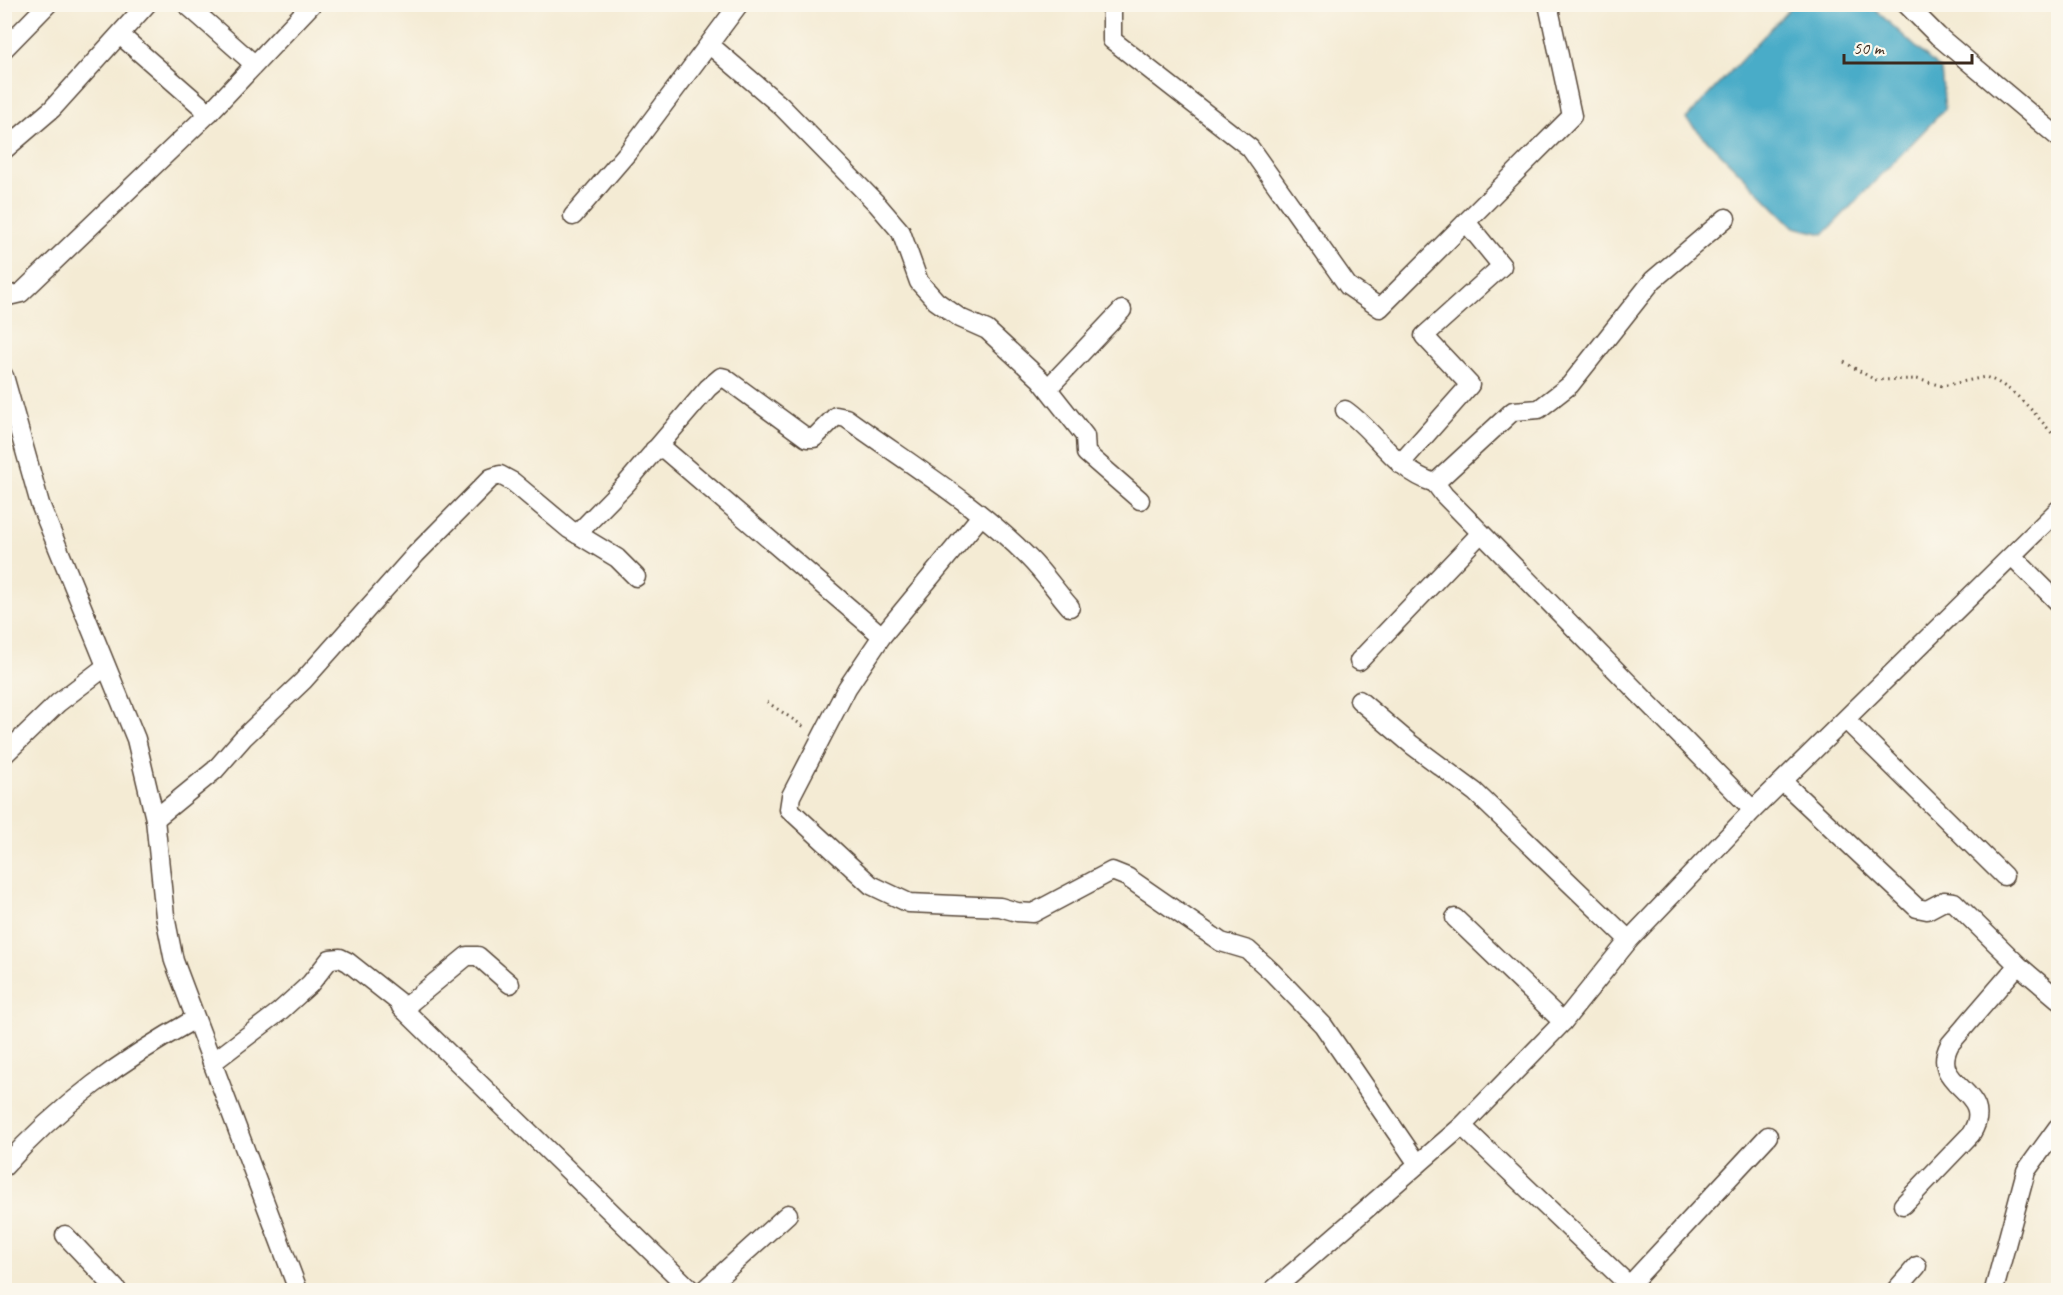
<svg xmlns="http://www.w3.org/2000/svg" width="2063" height="1295" viewBox="0 0 2063 1295" font-family="Caveat,sans-serif">
	<rect width="100%" height="100%" fill="#fbf7ec"/>
	<filter id="ink" filterUnits="userSpaceOnUse"><feTurbulence type="fractalNoise" baseFrequency=".0167" numOctaves="2"/><feDisplacementMap in="SourceGraphic" scale="12" xChannelSelector="R" yChannelSelector="G"/><feConvolveMatrix kernelMatrix="1 2 1 2 8 2 1 2 1" color-interpolation-filters="sRGB"/></filter>
	<filter id="wash" filterUnits="userSpaceOnUse"><feTurbulence type="fractalNoise" baseFrequency=".008" numOctaves="4" result="noise"/><feDisplacementMap in="SourceGraphic" scale="24" xChannelSelector="R" yChannelSelector="G"/><feGaussianBlur stdDeviation="1.35" result="paint"/><feColorMatrix in="noise" values="0 0 0 0 0 0 0 0 0 0 0 0 0 0 0 0 0 1.4 0 .05"/><feComposite in="paint" operator="in"/></filter>
	<g filter="url(#wash)">
		<rect width="100%" height="100%" fill="#f4ebd4"/>
		<polygon fill="#48acc8" stroke="#426b73" stroke-width="1.5" points="1793,5 1870,5 1941,70 1945,109 1824,234 1794,227 1686,119"/>
	</g>
	<g filter="url(#ink)">
		<g fill="none" stroke-linecap="round" stroke-linejoin="round">
			<defs>
				<g id="minor">
					<polyline points="186,4 254,64"/>
					<polyline points="1112,4 1112,40 1250,148 1348,286 1380,308 1572,116 1548,4"/>
					<polyline points="1906,4 1938,36 2058,137"/>
					<polyline points="120,35 209,113"/>
					<polyline points="710,45 781,106 877,204 901,232 919,282 936,301 960,318 987,330 1040,379 1085,436 1086,453 1140,500"/>
					<polyline points="4,49 48,4"/>
					<polyline points="4,150 52,109 147,4"/>
					<polyline points="573,216 629,151 739,4"/>
					<polyline points="1726,218 1653,280 1570,385 1539,409 1513,411 1435,483 1444,495 1753,810"/>
					<polyline points="4,297 21,293 209,113 312,4"/>
					<polyline points="4,376 40,504 136,739 155,819 165,916 174,961 298,1290"/>
					<polyline points="1048,388 1122,310"/>
					<path d="M1345,410c33,23 49,60 90,73"/>
					<polyline points="654,450 664,449 882,636"/>
					<polyline points="1400,464 1470,385 1424,336 1502,266 1466,222"/>
					<polyline points="981,516 882,636 847,688 791,796 789,809 871,885 909,903 1000,907 1017,912 1033,913 1112,871 1127,877 1221,942 1248,950 1272,972 1323,1025 1418,1164"/>
					<path d="M577,534l49,-50 82,-96 13,-11 4,1 82,60h7l22,-22 10,2c62,45 129,85 183,140 15,15 27,33 41,49"/>
					<polyline points="2013,557 2058,602"/>
					<polyline points="1359,661 1481,533"/>
					<polyline points="1359,700 1412,745 1475,792 1629,940"/>
					<polyline points="1846,720 2004,876"/>
					<polyline points="4,755 58,703 105,667"/>
					<polyline points="1783,782 1917,908 1927,910 1944,901 1954,902 2018,965 2058,999"/>
					<polyline points="155,819 215,770 243,738 303,681 416,554 491,478 500,475 513,482 569,529 617,558 636,577"/>
					<polyline points="1455,918 1563,1022"/>
					<polyline points="401,1007 691,1290"/>
					<polyline points="212,1063 279,1012 310,984 330,959 340,958 348,962 405,1007 467,956 478,956 510,984"/>
					<polyline points="1462,1126 1634,1290"/>
					<path d="M4,1167c55,-62 119,-108 191,-148"/>
					<path d="M1903,1205l68,-71c28,-45 -45,-46 -21,-90l68,-79"/>
					<polyline points="65,1235 117,1290"/>
					<polyline points="704,1290 788,1214"/>
					<polyline points="1273,1290 1462,1126 1563,1022 1629,940 1753,810 2058,510"/>
					<polyline points="1625,1290 1768,1136"/>
					<polyline points="1896,1290 1917,1266"/>
					<polyline points="1994,1290 2026,1171 2058,1127"/>
				</g>
			</defs>
			<use href="#minor" stroke="#574739" stroke-width="21"/>
			<g stroke="#574739" stroke-width="3" stroke-dasharray="1.5 4.5" stroke-linecap="butt">
				<path d="M1844,362l31,18 42,-1 25,7 43,-9c30,9 53,41 73,63"/>
				<polyline points="767,702 806,728"/>
			</g>
			<use href="#minor" stroke="#fff" stroke-width="18"/>
		</g>
	</g>
	<rect width="2063" height="1295" fill="none" stroke="#fbf7ec" stroke-width="24"/>
	<path d="M1844 54v9h128v-9" fill="none" stroke="#3b2a1e" stroke-width="3"/>
	<text x="1853" y="54" font-size="18" fill="#3b2a1e" stroke="#fbf7ec" stroke-width="4.5" paint-order="stroke">50 m</text>
</svg>
